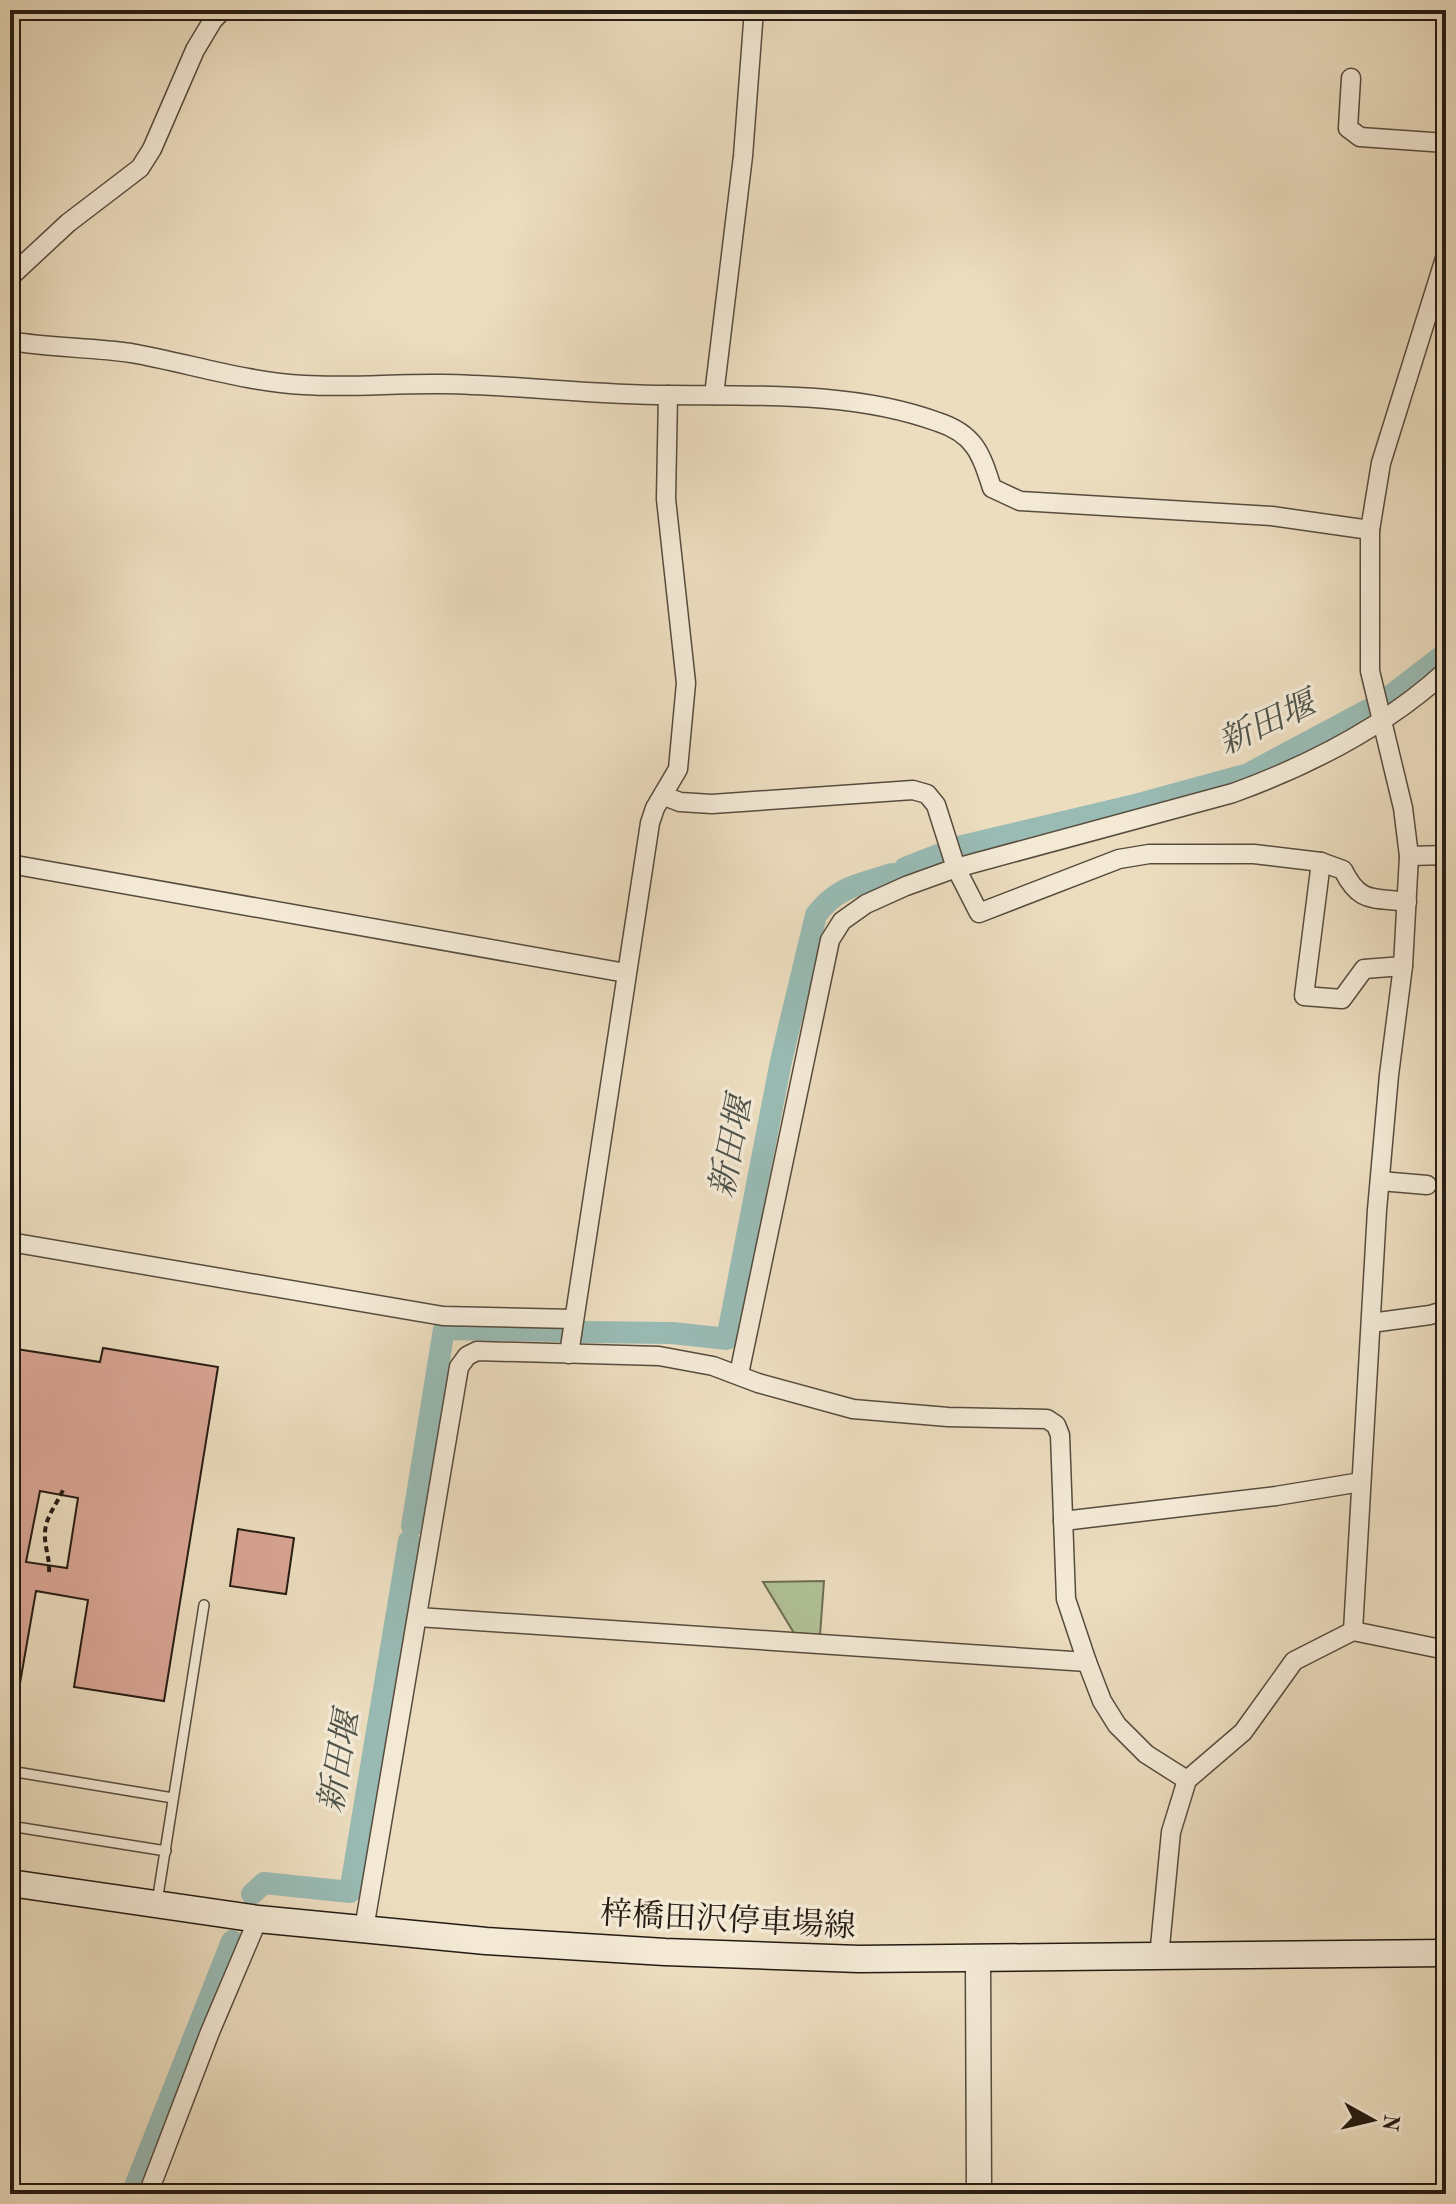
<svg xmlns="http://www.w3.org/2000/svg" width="1456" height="2204" viewBox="0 0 1456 2204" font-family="'Old Standard TT','Noto Serif JP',serif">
	<rect width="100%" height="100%" fill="#ecddbf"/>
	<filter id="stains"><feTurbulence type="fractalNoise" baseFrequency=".0025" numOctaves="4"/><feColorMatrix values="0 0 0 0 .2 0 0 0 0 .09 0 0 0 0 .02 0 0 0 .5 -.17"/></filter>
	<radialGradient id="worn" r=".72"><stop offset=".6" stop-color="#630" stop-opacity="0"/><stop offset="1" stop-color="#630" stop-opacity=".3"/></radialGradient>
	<polygon fill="#b1c297" stroke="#6b6e55" stroke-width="2" points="824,1581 820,1635 794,1633 763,1582"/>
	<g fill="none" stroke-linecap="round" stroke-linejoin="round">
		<g stroke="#99bbb4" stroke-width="22">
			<polyline points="1385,700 1446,653"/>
			<polyline points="958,847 1131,806 1248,774 1368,710"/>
			<polyline points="905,868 938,855"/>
			<path d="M584,1332l88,1 55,6 54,-278 35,-146c22,-29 43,-30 76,-41"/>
			<polyline points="412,1526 444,1329 561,1331"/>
			<polyline points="252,1894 264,1883 350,1892 409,1541"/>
			<polyline points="132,2194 232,1941"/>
		</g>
	</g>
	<g fill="#d9a494" stroke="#251b13" stroke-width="2" fill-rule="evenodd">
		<path d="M10,1348l90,14 3,-14 115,19 -54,334 -90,-14 14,-87 -52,-9 -17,98 -9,-1zM40,1491l38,7 -11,70 -41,-6z"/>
		<polygon points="238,1529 294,1538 286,1594 230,1586"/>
	</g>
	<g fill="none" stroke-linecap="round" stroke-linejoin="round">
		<defs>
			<g id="service">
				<polyline points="10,1771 173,1798"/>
				<polyline points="10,1826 166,1851"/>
				<polyline points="157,1902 204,1605"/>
			</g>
			<g id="minor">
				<polyline points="1351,78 1348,128 1360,137 1446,143"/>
				<polyline points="10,277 68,223 140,168 152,149 195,50 213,20 223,10"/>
				<path d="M10,341c40,7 81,6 121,12 57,10 114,29 173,32 46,3 93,-2 139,-1 75,1 150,11 225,11 88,1 186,-4 270,27 37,12 43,32 54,66l28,13 252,15 98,14"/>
				<polyline points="714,395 743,156 754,10"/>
				<path d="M664,796l16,6 32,2 201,-14 14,4 9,11 20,63 23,45 140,-54 30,-5h105l67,8 22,8c17,34 29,27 64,32"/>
				<polyline points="1409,856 1446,855"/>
				<polyline points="1321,862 1304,996 1342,999 1364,969 1403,966"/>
				<polyline points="10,864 626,973"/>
				<polyline points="1380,1181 1427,1185"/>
				<polyline points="10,1242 443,1316 573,1319"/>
				<polyline points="1371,1323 1430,1315 1446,1310"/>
				<polyline points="569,1354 650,823 655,808 678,769 686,683 666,499 668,395"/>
				<path d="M739,1374l91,-434 12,-19 24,-17 40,-18 50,-18 277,-75c77,-28 153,-67 213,-122"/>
				<polyline points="1063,1521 1276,1496 1361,1482"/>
				<polyline points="418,1617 1087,1662"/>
				<polyline points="1353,1631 1377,1210 1389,1075 1403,966 1409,856 1403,808 1370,671 1370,530 1381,463 1446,255"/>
				<polyline points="364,1929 459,1367 467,1356 477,1351 659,1356 713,1366 758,1383 853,1409 948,1417 1047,1419 1056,1425 1060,1435 1066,1599 1087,1662 1102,1701 1117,1725 1146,1754 1187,1780"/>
				<polyline points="1159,1957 1171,1832 1187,1780 1243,1732 1294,1661 1353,1631 1446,1650"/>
				<polyline points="148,2194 210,2032 258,1919"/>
			</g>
			<polyline id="tertiary" points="978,1959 979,2194"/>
			<polyline id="secondary" points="10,1883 258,1919 486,1941 665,1952 859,1959 1446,1953"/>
		</defs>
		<use href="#service" stroke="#574c3e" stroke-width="12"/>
		<use href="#minor" stroke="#574c3e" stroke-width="21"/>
		<use href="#tertiary" stroke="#574c3e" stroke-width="27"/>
		<use href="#secondary" stroke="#251b13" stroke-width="29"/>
		<path stroke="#251b13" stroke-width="4" stroke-dasharray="6 4" stroke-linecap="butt" d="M49,1572c1,-14 -5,-26 -4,-40 1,-16 12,-28 18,-42"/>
		<use href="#service" stroke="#f3e9d5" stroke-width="9"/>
		<use href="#minor" stroke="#f3e9d5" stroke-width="18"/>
		<use href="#tertiary" stroke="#f3e9d5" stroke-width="24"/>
		<use href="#secondary" stroke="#f3e9d5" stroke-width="26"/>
	</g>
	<g text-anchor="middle" stroke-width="7" stroke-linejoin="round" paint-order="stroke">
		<g font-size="32" fill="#251b13" stroke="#f3e9d5">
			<text transform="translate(728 1919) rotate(3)" y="11">梓橋田沢停車場線</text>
		</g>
		<g font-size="34" font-style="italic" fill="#4e534b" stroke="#f3e9d5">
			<text transform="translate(1266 722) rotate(-25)" y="12">新田堰</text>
			<text transform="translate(730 1147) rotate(-79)" y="12">新田堰</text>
			<text transform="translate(338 1762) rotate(-80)" y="12">新田堰</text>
		</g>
	</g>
	<rect width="1456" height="2204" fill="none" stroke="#ecddbf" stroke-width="40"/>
	<rect x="12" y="12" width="1432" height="2180" fill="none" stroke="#251b13" stroke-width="4"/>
	<rect x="20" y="20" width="1416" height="2164" fill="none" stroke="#251b13" stroke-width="2"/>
	<g transform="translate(1372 2120) rotate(98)" stroke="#f3e9d5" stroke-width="6" paint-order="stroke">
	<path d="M0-6L14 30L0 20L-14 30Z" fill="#251b13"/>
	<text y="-12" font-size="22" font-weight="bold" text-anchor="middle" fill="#251b13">N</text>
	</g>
	<rect width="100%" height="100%" filter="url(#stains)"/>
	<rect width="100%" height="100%" fill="url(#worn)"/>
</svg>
